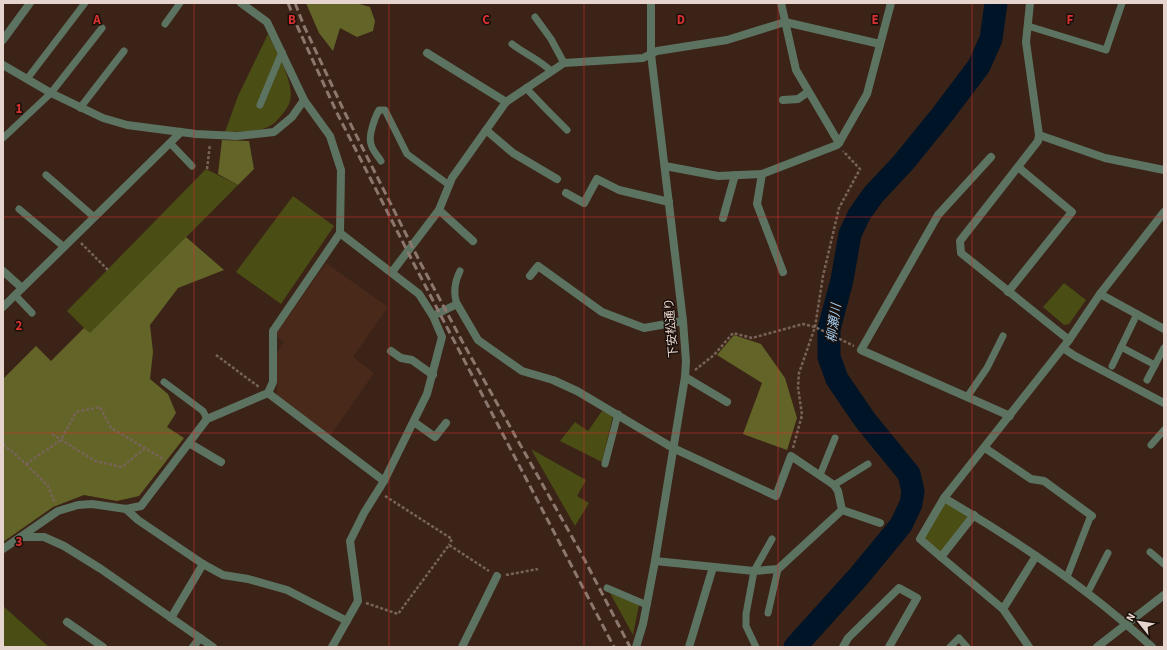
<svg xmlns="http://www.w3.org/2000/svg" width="1167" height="650" viewBox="0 0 1167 650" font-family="'Source Sans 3','Noto Sans JP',sans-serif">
	<rect width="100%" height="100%" fill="#3b2317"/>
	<polygon fill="#48291a" points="326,263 388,307 353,357 374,373 330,436 277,396 276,354 284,342 277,337 277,332"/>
	<g fill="#4a4d14">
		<path d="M268,34c8,17 27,49 22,67 -2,7 -6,11 -10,16 -5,6 -10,10 -18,12 -12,3 -25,2 -37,3l13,-36z"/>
		<polygon points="206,169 238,185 90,334 67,311"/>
		<polygon points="293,196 334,226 281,304 236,272"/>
		<polygon points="1064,283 1086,300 1069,324 1064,325 1043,307"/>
		<polygon points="602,411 613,416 602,462 560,441 575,422 588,431"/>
		<polygon points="531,449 586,480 577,496 589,503 575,526"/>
		<polygon points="944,498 974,515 941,557 920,539"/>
		<polygon points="610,593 639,605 633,635"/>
		<polygon points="3,606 49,647 3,647"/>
	</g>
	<g fill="#626527">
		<polygon points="306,3 356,3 370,7 375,21 373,31 357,37 340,28 333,51 319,33"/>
		<polygon points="222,140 249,141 254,169 238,185 218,174"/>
		<polygon points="186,237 224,270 178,288 150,325 153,352 150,379 168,394 176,413 167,427 184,438 139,496 117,501 84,495 53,507 3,542 3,379 36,346 51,361 84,328 90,333"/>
		<polygon points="734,335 761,344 785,378 797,418 787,450 743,434 762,383 717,355"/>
	</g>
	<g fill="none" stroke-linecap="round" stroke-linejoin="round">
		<polyline stroke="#001427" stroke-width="23" points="795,647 859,576 901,525 911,504 913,491 909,474 865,420 837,379 829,357 829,329 842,280 850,234 859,215 873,195 903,163 942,115 979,66 991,39 996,3"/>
		<g stroke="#786358" stroke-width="2.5" stroke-dasharray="3 2" stroke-linecap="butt">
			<polyline points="207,169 210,144"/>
			<polyline points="81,243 108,270"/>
			<polyline points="216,355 259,387"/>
			<polyline points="695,370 714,355 733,333 752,338 803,324 815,327 854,346"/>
			<polyline points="52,434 95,461 122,467 144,449"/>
			<polyline points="3,444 26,464 61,440 76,412 100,407 111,428 165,460"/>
			<polyline points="793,448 802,415 798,387 799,373 815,327 823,276 839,208 860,169 843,151"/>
			<polyline points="26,464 48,486 55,503"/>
			<polyline points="385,496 452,539 449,545"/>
			<polyline points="506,575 538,569"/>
			<polyline points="366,603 398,614 449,545 489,571"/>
		</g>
		<g stroke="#5d7361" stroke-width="7">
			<polyline points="535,17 551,39 564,63"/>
			<polyline points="165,24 180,3"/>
			<polyline points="1028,26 1106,50 1122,3"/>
			<path d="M512,44c13,10 28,16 39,27"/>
			<polyline points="27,79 85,3"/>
			<polyline points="526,88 546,109 567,130"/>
			<polyline points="260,105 282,52"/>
			<polyline points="80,108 124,51"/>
			<polyline points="3,138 51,93 102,28"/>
			<polyline points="170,143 192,166"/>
			<path d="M381,161c-3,-5 -9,-11 -10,-17 -3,-8 4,-27 8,-34h6l22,44 42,31"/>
			<polyline points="46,175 94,217"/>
			<polyline points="19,209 64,247"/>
			<polyline points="15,295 32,313"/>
			<path d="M457,304c-4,-11 -2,-23 3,-33"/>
			<polyline points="1121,347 1155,365"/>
			<polyline points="1112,366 1137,314"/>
			<polyline points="1147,380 1164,348"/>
			<polyline points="164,382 203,411 207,419"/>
			<polyline points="967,397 987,368 1003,336"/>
			<polyline points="1151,445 1164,430"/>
			<polyline points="605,464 618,414"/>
			<polyline points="820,475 835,438"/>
			<polyline points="834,485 868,464"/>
			<polyline points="1150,552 1164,564"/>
			<polyline points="1067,577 1091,515"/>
			<polyline points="607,588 647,605"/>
			<polyline points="1088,592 1108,553"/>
			<polyline points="768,613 778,569"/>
			<polyline points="756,647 746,626 746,614 754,571 772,539"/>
			<polyline points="950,647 959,638 967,647"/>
		</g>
		<g stroke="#5d7361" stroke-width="8">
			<polyline points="241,3 267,22 304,100 330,136 341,170 340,233 273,331 273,382 268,393"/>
			<polyline points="781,3 796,70 839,143"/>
			<polyline points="1030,3 1026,42 1039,135 1038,141 960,241 961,253 1069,340"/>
			<polyline points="3,40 30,3"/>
			<polyline points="427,53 506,102"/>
			<polyline points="3,65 51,93 103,118 127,125 196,134 237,136 274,132 292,117 304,100"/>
			<polyline points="783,100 798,99 808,92"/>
			<polyline points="486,130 513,153 557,179"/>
			<polyline points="1039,135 1105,158 1164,170"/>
			<polyline points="991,157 938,215 861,350 1010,416"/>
			<polyline points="665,166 718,176 762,174 837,145 839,143 867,94 891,3"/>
			<polyline points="762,174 757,204 783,272"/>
			<polyline points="566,193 584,203 597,179 619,190 669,202"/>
			<polyline points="439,210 473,241"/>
			<polyline points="723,218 735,175"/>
			<polyline points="3,271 22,288"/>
			<polyline points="392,272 439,210 452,178 506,102 564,63 643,58 657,51 727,40 785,22 880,44"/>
			<polyline points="530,276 538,266 602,312 644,328 683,321"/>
			<polyline points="1008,292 1072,212 1018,167"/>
			<polyline points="1100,294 1164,329"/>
			<polyline points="3,307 181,132"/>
			<polyline points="433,316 457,304 478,340 522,371 553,380 577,391 673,448 776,496 791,456 834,485 838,491 842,510 880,523"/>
			<polyline points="1063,348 1075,356 1164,403"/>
			<polyline points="391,351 401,358 412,360 433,375"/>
			<polyline points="685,377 727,402"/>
			<polyline points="414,422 435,437 446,423"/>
			<polyline points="189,443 221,462"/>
			<polyline points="985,448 1031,479 1044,481 1092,516"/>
			<polyline points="126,509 138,520 203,564 223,575 248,579 287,590 347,621"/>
			<polyline points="974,515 941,557 1003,609 1029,647"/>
			<polyline points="21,537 44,537 64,546 101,569 213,647"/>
			<polyline points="3,549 58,511 78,505 92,504 126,509 141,506 207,419 268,393 384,481"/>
			<polyline points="941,557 920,539 944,498"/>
			<polyline points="655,561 754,571 778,569 842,510"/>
			<polyline points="1003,609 1036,556"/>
			<polyline points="171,618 203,564"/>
			<polyline points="67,622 103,647"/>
			<polyline points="193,647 200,638"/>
			<polyline points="332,647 358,601 350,541 364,513 384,481 427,394 442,337 433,316 419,294 340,233"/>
			<polyline points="462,647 497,576"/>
			<polyline points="689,647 713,567"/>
			<polyline points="843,647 848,638 899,588 917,598 889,647"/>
			<polyline points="1097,647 1164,595"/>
			<path d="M1152,647c-63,-58 -134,-106 -208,-149l125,-158 31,-46 64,-82"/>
		</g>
		<polyline stroke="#5d7361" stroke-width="8" points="636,647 643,624 655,561 685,377 686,361 683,321 651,54 651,3"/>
		<g stroke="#8c776e" stroke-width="3" stroke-dasharray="8 4" stroke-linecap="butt">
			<polyline points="288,3 298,28 337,113 416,268 614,647"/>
			<polyline points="295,3 304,26 344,111 421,264 462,341 581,553 630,647"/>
		</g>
	</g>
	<path fill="none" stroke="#d73130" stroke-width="1" stroke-opacity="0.55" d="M194,3v644M389,3v644M584,3v644M778,3v644M972,3v644M3,217h1161M3,433h1161"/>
	<g text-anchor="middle" stroke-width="3" stroke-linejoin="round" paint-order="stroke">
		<g font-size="12" fill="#e6d5ce" stroke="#1a0f0a">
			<text transform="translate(671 328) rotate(-95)" y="4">下安松通り</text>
		</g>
		<g font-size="13" font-style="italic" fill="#a3cdf2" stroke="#1a0f0a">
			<text transform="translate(833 323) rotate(-82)" y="5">柳瀬川</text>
		</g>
	</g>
	<g font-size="13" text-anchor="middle" font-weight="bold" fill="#d73130" stroke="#1a0f0a" stroke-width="3" stroke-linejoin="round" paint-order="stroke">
		<text x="97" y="24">A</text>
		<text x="292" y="24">B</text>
		<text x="486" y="24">C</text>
		<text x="681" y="24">D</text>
		<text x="875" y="24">E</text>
		<text x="1070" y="24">F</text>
		<text x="19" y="113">1</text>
		<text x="19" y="330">2</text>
		<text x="19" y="546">3</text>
	</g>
	<rect width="1167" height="650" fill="none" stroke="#e6d5ce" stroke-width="8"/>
	<g transform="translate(1139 622) rotate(300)" stroke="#1a0f0a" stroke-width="3" paint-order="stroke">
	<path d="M0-3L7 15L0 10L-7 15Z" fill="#e6d5ce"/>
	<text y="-6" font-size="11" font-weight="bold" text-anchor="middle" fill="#e6d5ce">N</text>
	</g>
</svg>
